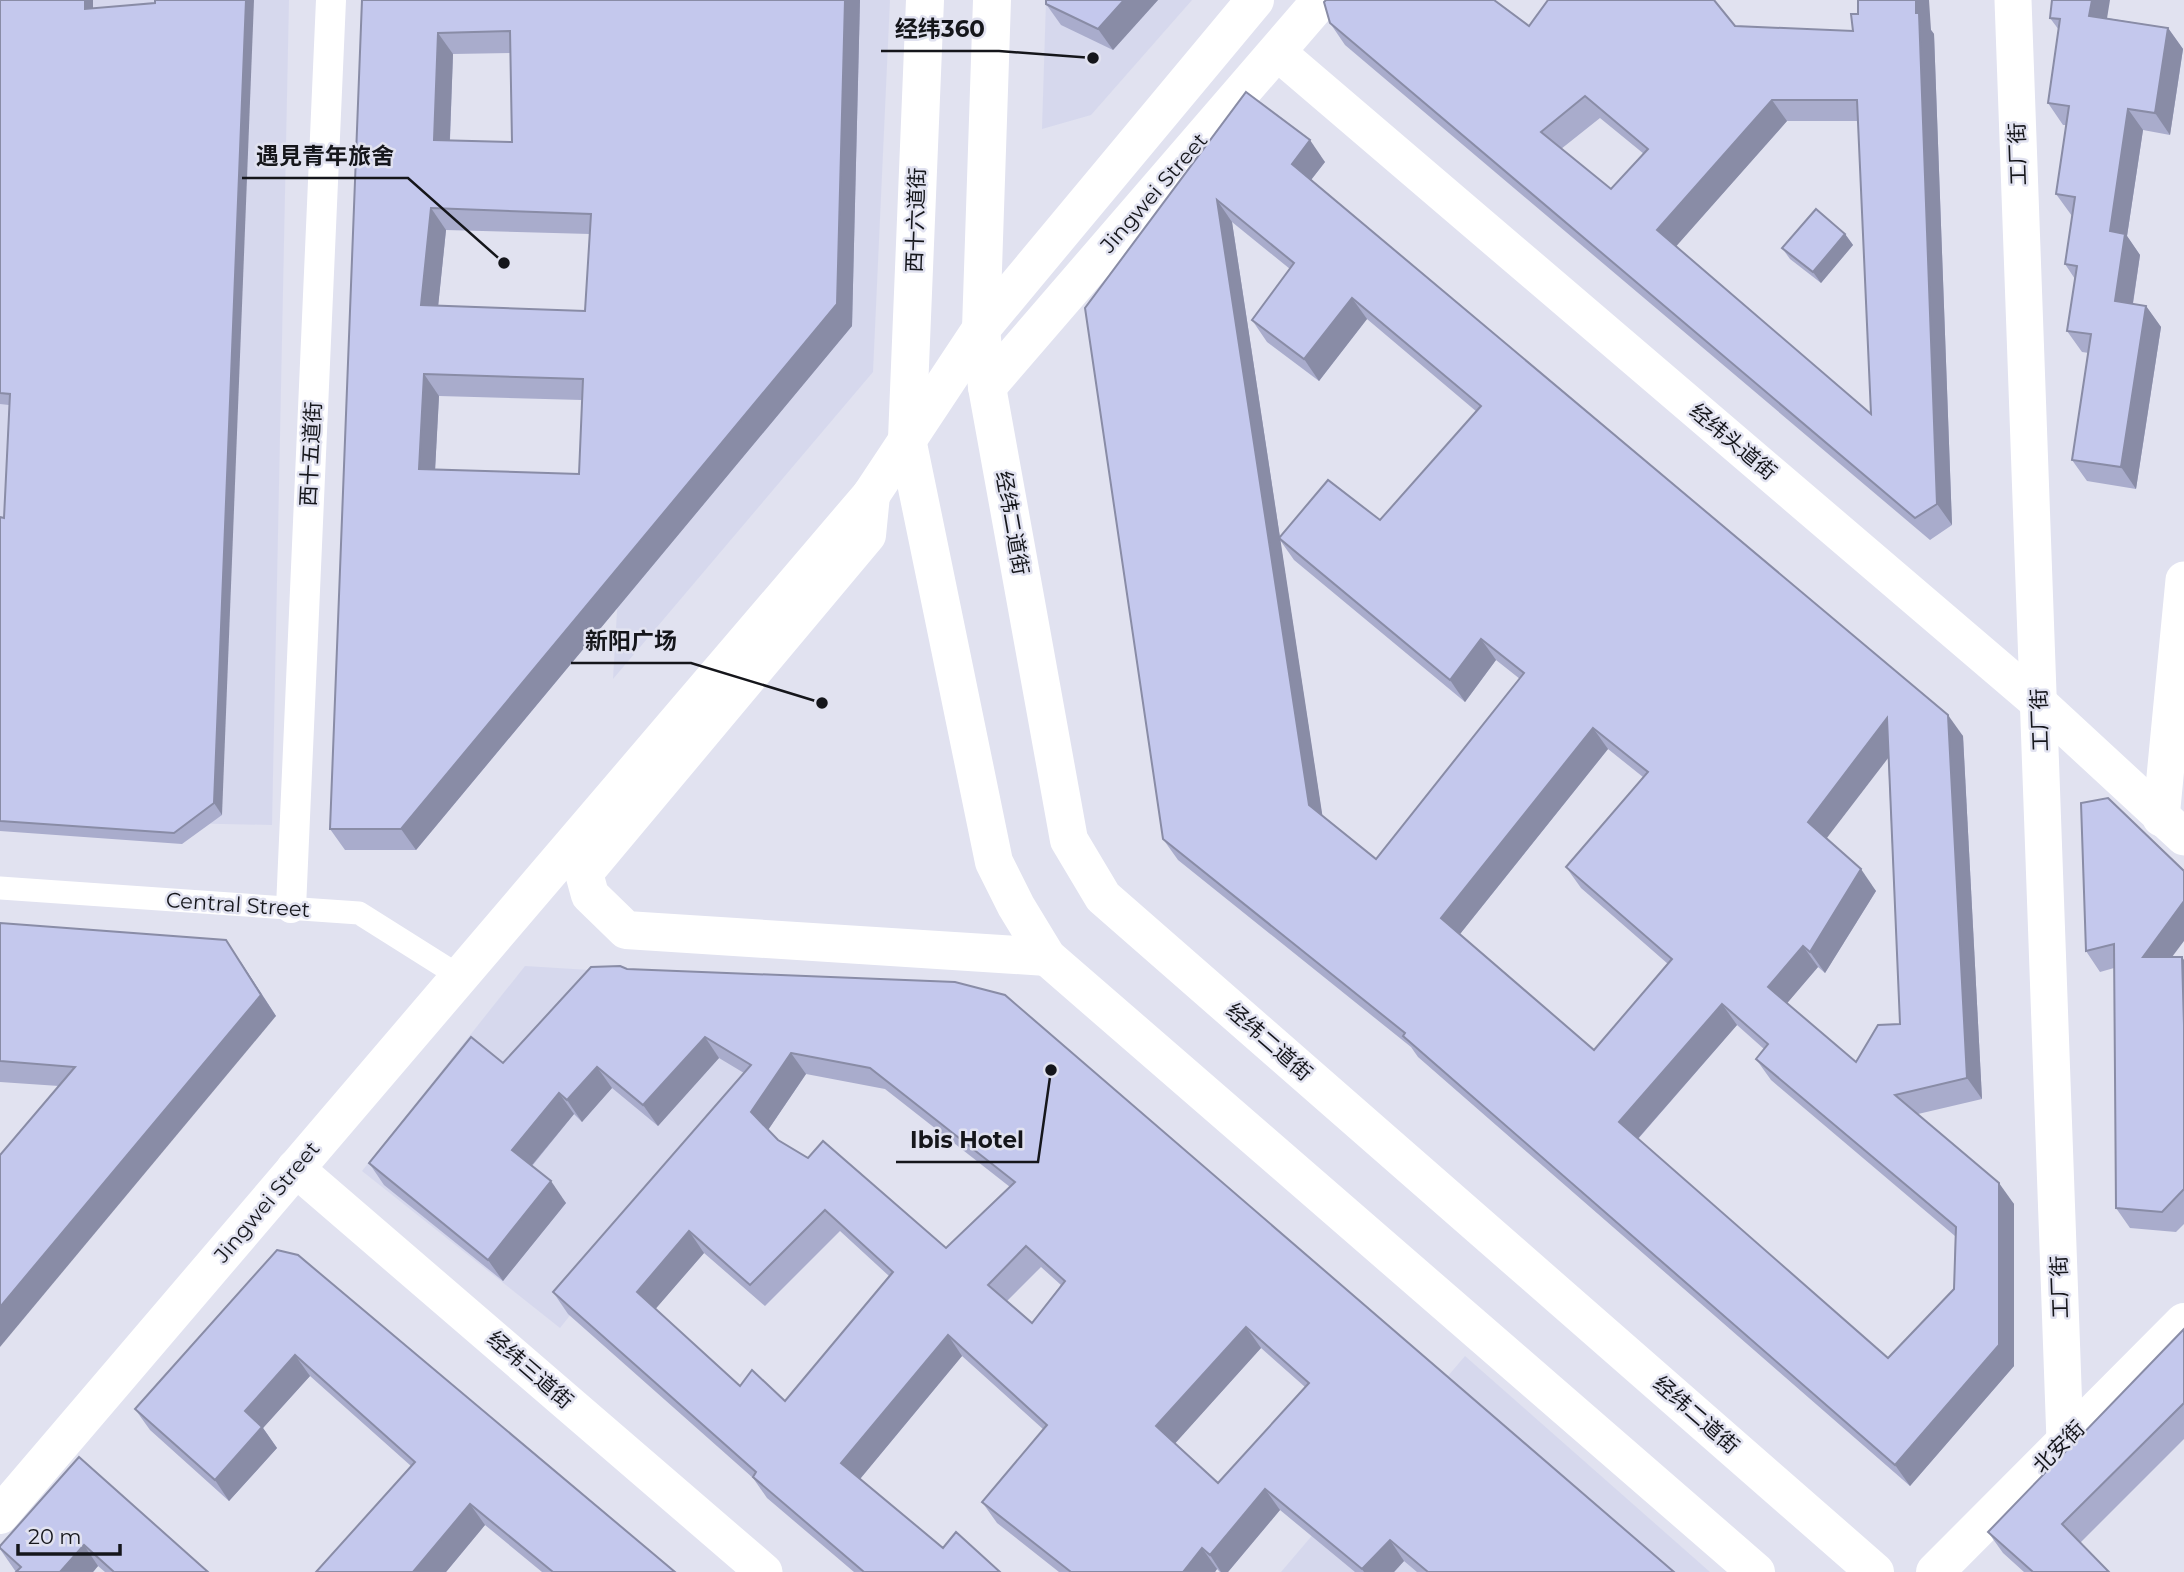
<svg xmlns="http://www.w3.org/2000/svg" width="2184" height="1572" viewBox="0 0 2184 1572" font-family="Montserrat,'Noto Sans SC',sans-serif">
	<rect width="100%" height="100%" fill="#e1e2f0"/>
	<g fill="#d6d8ed">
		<polygon points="0,0 289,0 272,825 0,819"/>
		<polygon points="653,0 890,0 873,372 613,679"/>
		<polygon points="1046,0 1192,0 1091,115 1042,129"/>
		<polygon points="525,966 832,985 560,1328 362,1171"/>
		<polygon points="1465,1356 1710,1572 1281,1572"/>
	</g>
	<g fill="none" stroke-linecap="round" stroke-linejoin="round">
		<polyline stroke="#fff" stroke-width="23" points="0,888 359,913 459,976"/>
		<polyline stroke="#fff" stroke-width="30" points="291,908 331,0"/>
		<g stroke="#fff" stroke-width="37">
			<polyline points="2013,0 2065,1441"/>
			<polyline points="1277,52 2039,703 2184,837"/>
			<polyline points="2161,818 2184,580"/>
			<polyline points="295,1168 764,1572"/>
		</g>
		<g stroke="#fff" stroke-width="38">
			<polyline points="871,495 867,535 584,873 590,895 626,930 1047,957"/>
			<polyline points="1935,1572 2184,1322"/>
		</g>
		<g stroke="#fff" stroke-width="38">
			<polyline points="987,387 1321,0"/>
			<polyline points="0,1515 871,495 981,329 1255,0"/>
		</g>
		<g stroke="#fff" stroke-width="38">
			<polyline points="925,0 907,439 994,862 1016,906 1047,957 1756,1572"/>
			<polyline points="992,0 981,329 987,387 1069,840 1103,897 1875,1572"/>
		</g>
	</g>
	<g fill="#a9accc" fill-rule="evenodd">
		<polygon points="0,0 93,9 222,815 182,844 0,831 0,517 4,518 9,405 0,404"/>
		<path d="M362,0h498l-8,326 -436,524h-71l-15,-21zM510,53l2,89 -62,-2 3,-86zM446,230l144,4 -5,77 -147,-5zM439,396l143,4 -3,74 -144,-4z"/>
		<polygon points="1158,0 1113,50 1061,25 1046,4"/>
		<polygon points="2050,18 2107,18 2168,28 2183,49 2170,135 2143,130 2127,236 2140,255 2133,304 2146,306 2161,327 2136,489 2087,481 2072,460 2089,353 2082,352 2067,331 2075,279 2065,264 2072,216 2056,194 2066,125 2063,125 2048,103 2059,30"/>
		<path d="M1330,23l199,3h206l118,5 78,-1 3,4 18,491 -22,15 -585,-495zM1600,118l44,36 -33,35 -50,-40zM1787,121h71l13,293 -195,-168z"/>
		<path d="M1246,92l79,70 -14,18 652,556 19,363 -64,15 96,90v162l-104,120 -492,-429 -7,-10 -233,-187 -15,-21 -78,-531zM1232,222l58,47 -38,51 15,22 52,39 48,-62 110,93 -97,108 -100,18zM1280,540l14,20 171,142 31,-42 24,19 -144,180 -54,-44zM1608,749l35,28 -77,90 15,21 87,76 -74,86 -134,-116zM1888,757l12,267 -44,38 -69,-59 31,-36 7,6 51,-82 -50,-53zM1737,1025l27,24 -8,10 15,21 184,156 -1,53 -66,69 -250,-219z"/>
		<polygon points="1845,234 1853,245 1821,283 1790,259 1782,248"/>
		<polygon points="2081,803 2172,957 2184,960 2184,1224 2176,1232 2130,1228 2116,1208 2114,968 2100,972 2086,951"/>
		<polygon points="0,923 241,962 276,1016 59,1086 0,1082"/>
		<path d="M627,969l328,13 719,590h-257l-13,-11 -10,11h-39l-75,-62 -52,62h-8l-3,-3 -2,3h-156l-62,-49 -15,-21 62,-72 -82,-74 -102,123 83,69 57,24h-146l-87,-74 -14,-20 -185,-164 -15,-22 191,-219 -25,-15 -61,68 -46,-38 -30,34 -8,-8 -42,52 34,37 -63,78 -119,-96 -15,-22zM806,1074l79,15 125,98 -64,61 -168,-108 -10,-10zM840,1231l49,45 -104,125 -45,-15 -85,-77 49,-56 61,53zM1041,1267l20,18 -29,38 -25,-22zM1261,1348l44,39 -87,96 -43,-40z"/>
		<polygon points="277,1250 675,1572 542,1572 485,1525 446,1572 316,1572 411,1466 310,1376 263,1428 277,1448 229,1501 150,1430 135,1409"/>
		<polygon points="2184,1329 2184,1439 2080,1543 2109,1572 2024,1572 2003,1553 1988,1532"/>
		<polygon points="79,1457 208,1572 105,1572 98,1566 93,1572 16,1572 0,1549"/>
	</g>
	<g fill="#898ca6">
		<polygon points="85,0 93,0 93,20 85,9"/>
		<polygon points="246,0 254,0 222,815 214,803"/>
		<polygon points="845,0 860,0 852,326 416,850 401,829"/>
		<polygon points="1124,0 1158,0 1113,50 1098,29"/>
		<polygon points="1916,0 1929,0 1931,30 1934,34 1952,525 1937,504"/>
		<polygon points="2092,0 2110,0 2104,37 2089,16"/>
		<polygon points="2168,28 2183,49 2170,135 2155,113"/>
		<polygon points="438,33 453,54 449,161 434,140"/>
		<polygon points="1772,100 1787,121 1672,251 1657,230"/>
		<polygon points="2128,109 2143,130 2127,236 2140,255 2130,322 2115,301 2110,231"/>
		<polygon points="1310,140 1325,162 1307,185 1292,164"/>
		<polygon points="1217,200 1232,222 1324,826 1309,805"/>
		<polygon points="431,208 446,230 436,327 421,305"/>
		<polygon points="1845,234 1853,245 1821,283 1813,272"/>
		<polygon points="1352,298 1367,319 1319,381 1304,359"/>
		<polygon points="2146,306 2161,327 2136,489 2121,467"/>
		<polygon points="424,374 439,396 434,490 419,469"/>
		<polygon points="1481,639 1496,660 1465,702 1450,680"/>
		<polygon points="1948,715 1963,736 1982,1099 1967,1078"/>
		<polygon points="1887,718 1902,740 1823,843 1808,822"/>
		<polygon points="1593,728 1608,749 1456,939 1441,918"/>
		<polygon points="1861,869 1876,891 1825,973 1810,952"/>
		<polygon points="2184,901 2184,941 2157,977 2143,957"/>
		<polygon points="226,940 276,1016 0,1347 0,1307"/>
		<polygon points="1803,946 1818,967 1783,1008 1768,987"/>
		<polygon points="2182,957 2184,960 2184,1025"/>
		<polygon points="1722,1004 1737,1025 1634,1143 1619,1122"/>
		<polygon points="705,1037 719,1058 658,1126 643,1105"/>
		<polygon points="791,1053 806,1074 766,1133 751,1112"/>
		<polygon points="597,1067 612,1088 582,1122 567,1100"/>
		<polygon points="559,1093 574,1114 527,1171 512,1150"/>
		<polygon points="551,1181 566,1203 503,1281 488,1260"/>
		<polygon points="1999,1183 2014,1204 2014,1366 1910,1486 1895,1465"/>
		<polygon points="689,1231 704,1253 652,1313 637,1292"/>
		<polygon points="1246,1327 1261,1348 1171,1448 1156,1426"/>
		<polygon points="948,1335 962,1356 855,1485 841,1463"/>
		<polygon points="295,1355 310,1376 263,1428 277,1448 229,1501 215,1480 245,1411"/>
		<polygon points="1265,1489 1280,1510 1228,1572 1221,1572 1210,1555"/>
		<polygon points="470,1504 485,1525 446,1572 413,1572"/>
		<polygon points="1390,1540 1404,1561 1394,1572 1364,1572 1362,1569"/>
		<polygon points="84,1545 98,1566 93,1572 60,1572"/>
		<polygon points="1202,1548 1217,1569 1215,1572 1183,1572"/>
	</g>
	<g fill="#c4c8ed" stroke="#898ca6" stroke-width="2" fill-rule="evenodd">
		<polygon points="0,0 85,0 85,9 155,3 155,0 246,0 214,803 174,833 0,821 0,517 4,518 10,394 0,393"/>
		<path d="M362,0h483l-8,304 -436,525h-71zM510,31l2,111 -78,-2 4,-107zM431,208l160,6 -6,97 -164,-6zM424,374l159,5 -4,95 -160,-5z"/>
		<polygon points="1046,0 1124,0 1098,29 1046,4"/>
		<path d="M1326,0h168l35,26 19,-26h166l21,26 118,5 -2,-17h7v-14h58v13h3l18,491 -22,14 -585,-495 -6,-21zM1585,96l63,53 -37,40 -70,-57zM1772,100h85l14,314 -214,-184z"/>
		<polygon points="2052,0 2092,0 2089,16 2168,28 2155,113 2128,109 2110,231 2125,234 2115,301 2146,306 2121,467 2072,460 2091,334 2067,331 2077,266 2065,264 2075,197 2056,194 2069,106 2048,103 2060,19 2050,18"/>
		<path d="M1246,92l64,48 -18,24 656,551 19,363 -72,17 104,88v162l-104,120 -492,-429 2,-3 -242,-194 -78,-531zM1217,200l77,63 -42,57 52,39 48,-61 129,108 -101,114 -52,-40 -49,58 171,142 31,-41 43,34 -148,186 -67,-54zM1887,718l13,306 -22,1 -22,37 -88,-75 35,-41 7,6 51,-83 -53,-47zM1593,728l55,44 -82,95 106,92 -78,91 -153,-132zM1722,1004l46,40 -12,15 200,168 -2,62 -66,69 -269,-236z"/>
		<polygon points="1816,209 1845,234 1813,272 1782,248"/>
		<polygon points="2108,798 2184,871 2184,901 2143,957 2182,957 2184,1025 2184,1189 2162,1212 2116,1208 2114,944 2086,951 2081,803"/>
		<polygon points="0,923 226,940 261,995 0,1307 0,1155 75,1067 0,1061"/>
		<path d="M620,966l7,3 328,13 50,13 669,577h-246l-38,-32 -28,29 -97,-80 -55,66 -8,-7 -19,24h-112l-89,-70 65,-77 -99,-90 -107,128 102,85 13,-16 44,40h-136l-111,-95 3,-5 -203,-180 198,-227 -46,-28 -62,68 -46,-38 -30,33 -8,-7 -47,57 39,31 -63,79 -119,-97 102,-126 32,26 88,-96zM791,1053l79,15 145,114 -69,66 -123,-107 -15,17 -30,-18 -27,-28zM825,1210l68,62 -108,129 -33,-31 -12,16 -103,-94 52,-61 61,54zM1026,1246l39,35 -33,42 -44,-38zM1246,1327l63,56 -91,100 -62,-57z"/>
		<polygon points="277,1250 298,1255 675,1572 553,1572 470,1504 413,1572 316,1572 415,1462 295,1355 245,1411 262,1427 215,1480 135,1409"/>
		<polygon points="2184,1329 2184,1403 2062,1524 2109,1572 2033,1572 1988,1532"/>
		<polygon points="79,1457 208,1572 114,1572 84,1545 60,1572 16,1572 21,1567 0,1548 0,1546"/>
	</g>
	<g text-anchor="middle" stroke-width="5" stroke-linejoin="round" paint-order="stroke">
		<g font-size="21" fill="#15161b" stroke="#e1e2f0">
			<text transform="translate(2018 154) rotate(-92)" y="7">工厂街</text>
			<text transform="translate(1154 193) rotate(-49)" y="7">Jingwei Street</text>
			<text transform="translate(916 220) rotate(-88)" y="7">西十六道街</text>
			<text transform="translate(1733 442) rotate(40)" y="7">经纬头道街</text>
			<text transform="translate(311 454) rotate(-87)" y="7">西十五道街</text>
			<text transform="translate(1012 523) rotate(80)" y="7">经纬二道街</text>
			<text transform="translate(2040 720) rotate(-92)" y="7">工厂街</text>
			<text transform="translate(238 905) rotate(4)" y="7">Central Street</text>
			<text transform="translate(1269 1042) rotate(41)" y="7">经纬二道街</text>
			<text transform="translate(267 1202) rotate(-50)" y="7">Jingwei Street</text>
			<text transform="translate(2060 1287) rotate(-92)" y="7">工厂街</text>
			<text transform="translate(530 1370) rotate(41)" y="7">经纬三道街</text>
			<text transform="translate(1696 1415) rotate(41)" y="7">经纬二道街</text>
			<text transform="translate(2059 1447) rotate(-45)" y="7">北安街</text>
		</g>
	</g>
	<path fill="none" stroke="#15161b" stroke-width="2.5" d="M1093 58L999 51H881M504 263L408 178H242M822 703L691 663H571M1051 1070L1038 1162H896"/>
	<g fill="#15161b" stroke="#e1e2f0" stroke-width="2.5">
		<circle cx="1093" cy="58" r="7"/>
		<circle cx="504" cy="263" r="7"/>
		<circle cx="822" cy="703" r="7"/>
		<circle cx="1051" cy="1070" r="7"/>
	</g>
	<g font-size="23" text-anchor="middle" font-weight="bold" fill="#15161b" stroke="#e1e2f0" stroke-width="5" stroke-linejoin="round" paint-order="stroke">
		<text x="940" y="37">经纬360</text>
		<text x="325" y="164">遇見青年旅舍</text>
		<text x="631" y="649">新阳广场</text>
		<text x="967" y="1148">Ibis Hotel</text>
	</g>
	<path d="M18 1544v10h102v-10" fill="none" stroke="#15161b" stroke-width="3.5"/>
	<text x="28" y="1544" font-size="21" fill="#15161b" stroke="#e1e2f0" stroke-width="5" paint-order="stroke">20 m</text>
</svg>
